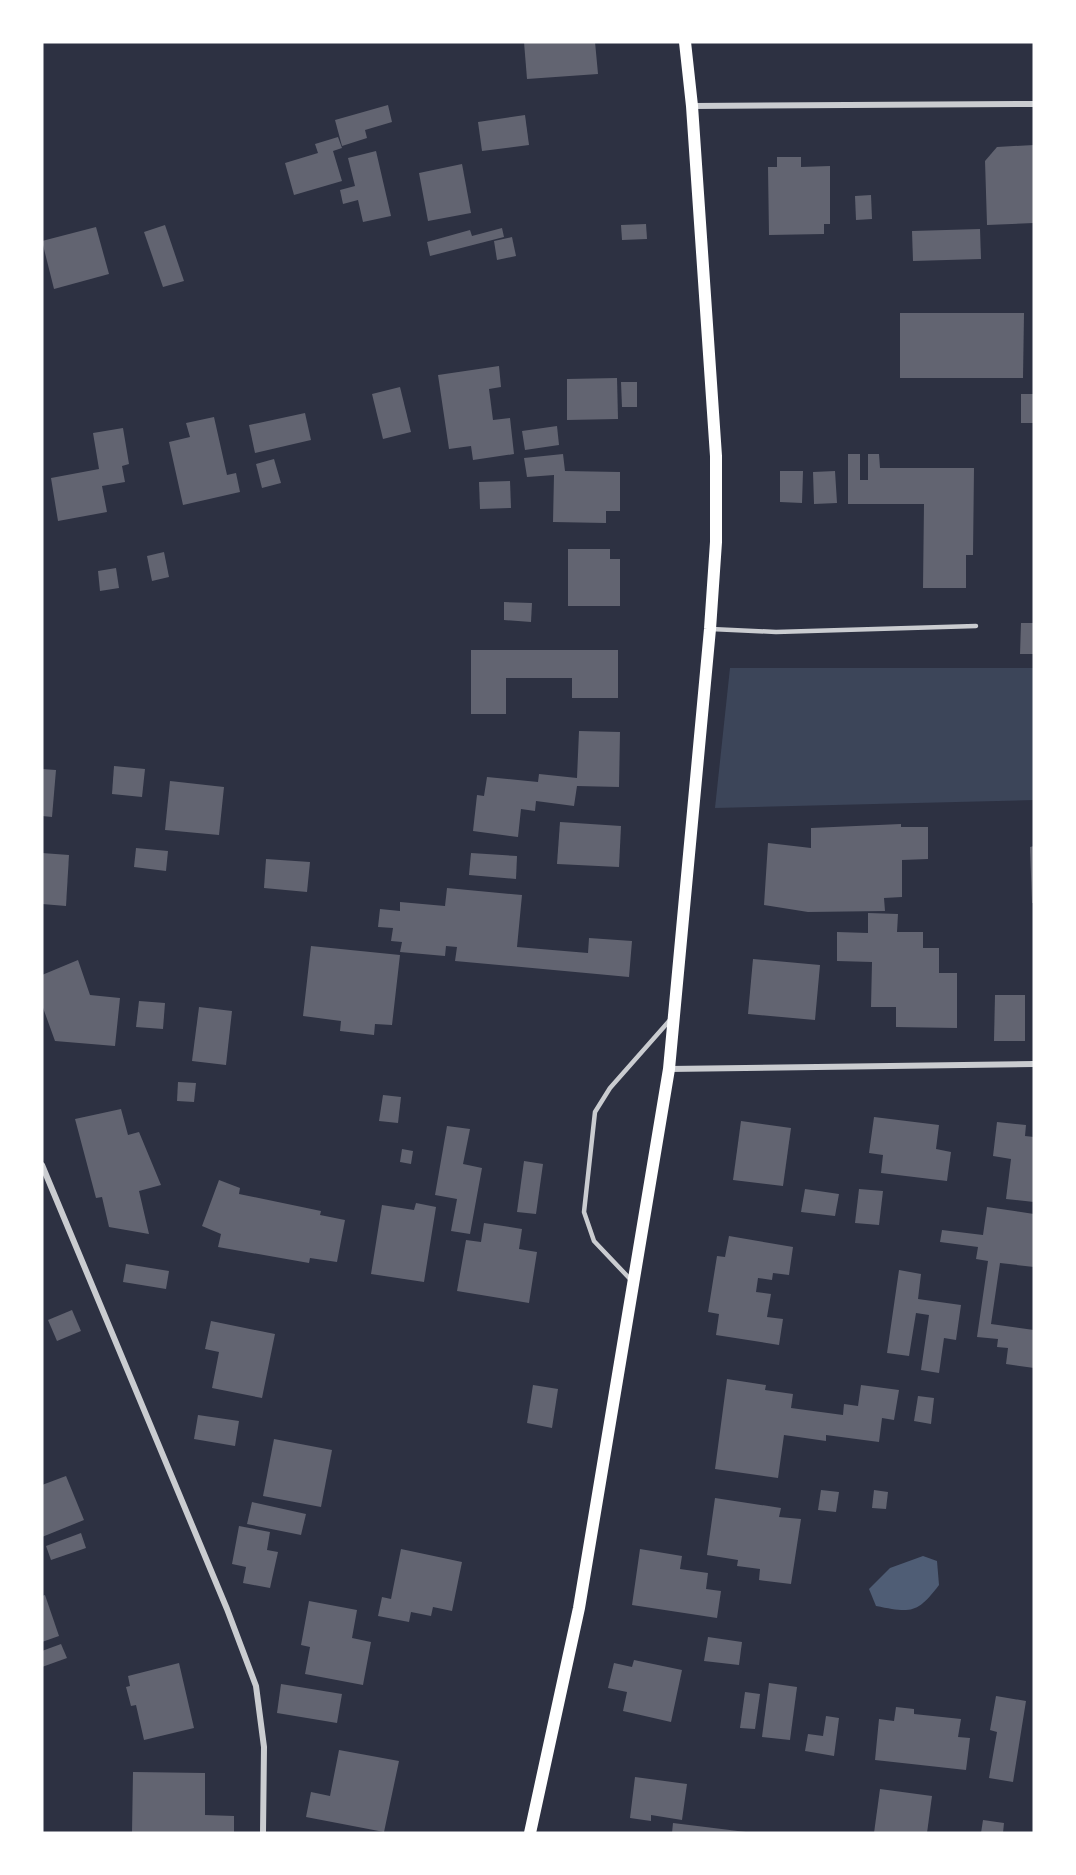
<svg xmlns="http://www.w3.org/2000/svg" width="1076" height="1875" viewBox="0 0 1076 1875" font-family="Spectral,serif">
	<rect width="100%" height="100%" fill="#2d3142"/>
	<polygon fill="#3c4559" points="730,668 1034,668 1034,800 715,808"/>
	<path fill="#4f5d75" d="M923,1556l14,5 2,24c-22,29 -28,28 -63,21l-7,-17 21,-21z"/>
	<g fill="#626471">
		<polygon points="524,42 595,42 598,74 527,79"/>
		<polygon points="388,105 392,122 365,130 367,138 342,146 335,120"/>
		<polygon points="525,115 529,145 482,151 478,122"/>
		<polygon points="338,137 342,148 333,151 342,181 294,195 285,163 318,153 315,144"/>
		<polygon points="1034,145 1034,223 987,225 985,161 997,147"/>
		<polygon points="376,151 391,216 363,222 358,200 343,204 340,190 355,186 348,158"/>
		<polygon points="777,157 801,157 801,167 830,166 830,224 824,224 824,234 769,235 768,167 777,167"/>
		<polygon points="462,164 471,213 428,221 419,173"/>
		<polygon points="871,195 872,219 856,220 855,196"/>
		<polygon points="646,224 647,239 622,240 621,225"/>
		<polygon points="165,225 184,281 163,287 144,232"/>
		<polygon points="96,227 109,274 54,289 42,241"/>
		<polygon points="502,228 504,237 430,256 427,242 470,230 472,236"/>
		<polygon points="980,229 981,259 913,261 912,231"/>
		<polygon points="512,237 516,256 497,260 494,241"/>
		<polygon points="900,313 1024,313 1023,378 900,378"/>
		<polygon points="499,366 501,387 489,389 493,420 510,418 514,454 473,460 471,446 449,449 438,375"/>
		<polygon points="617,378 618,419 567,420 567,379"/>
		<polygon points="621,382 637,382 637,407 622,407"/>
		<polygon points="400,387 411,432 383,439 372,394"/>
		<rect x="1021" y="394" width="13" height="29"/>
		<polygon points="305,413 311,440 255,453 249,425"/>
		<polygon points="214,417 227,475 236,473 240,492 183,505 169,442 190,437 186,423"/>
		<polygon points="557,426 559,445 525,450 522,431"/>
		<polygon points="123,428 129,464 122,466 125,482 102,486 107,512 58,521 51,478 99,469 93,433"/>
		<polygon points="563,454 565,471 620,472 620,511 606,511 606,523 553,522 554,475 527,477 524,458"/>
		<polygon points="848,454 860,454 860,480 868,480 868,454 879,454 880,468 974,468 973,555 966,555 966,588 923,588 924,504 848,504"/>
		<polygon points="274,459 281,483 262,488 256,464"/>
		<polygon points="780,471 803,471 802,503 780,502"/>
		<polygon points="835,471 837,503 814,504 813,472"/>
		<polygon points="510,481 511,508 480,509 479,482"/>
		<polygon points="568,549 610,549 610,559 620,559 620,606 568,606"/>
		<polygon points="164,552 169,577 152,581 147,556"/>
		<polygon points="116,568 119,588 100,591 98,571"/>
		<polygon points="504,602 532,603 531,622 504,620"/>
		<polygon points="1021,623 1034,623 1034,654 1020,654"/>
		<polygon points="471,650 618,650 618,698 572,698 572,678 506,678 506,714 471,714"/>
		<polygon points="579,731 620,732 619,787 577,786 574,806 536,801 535,811 521,809 518,837 473,831 477,795 484,796 487,777 538,782 539,774 577,778"/>
		<polygon points="114,766 145,769 142,797 112,794"/>
		<polygon points="42,769 56,770 52,817 42,816"/>
		<polygon points="170,781 224,787 219,835 165,830"/>
		<polygon points="560,822 621,826 619,867 557,864"/>
		<polygon points="901,824 901,827 928,827 928,859 902,860 902,897 884,898 885,911 808,912 764,905 768,843 811,848 811,828"/>
		<polygon points="1034,846 1034,903 1032,903 1030,847"/>
		<polygon points="136,848 168,851 166,871 134,867"/>
		<polygon points="42,853 69,855 66,906 42,904"/>
		<polygon points="471,853 517,856 516,879 469,875"/>
		<polygon points="266,859 310,862 307,892 264,888"/>
		<polygon points="447,888 522,895 517,947 588,953 589,938 632,941 629,977 455,961 457,947 446,946 445,956 400,952 402,942 391,941 393,928 378,927 380,909 400,911 400,902 445,906"/>
		<polygon points="868,913 898,914 897,932 923,932 923,948 939,948 939,973 957,973 957,1028 896,1027 896,1007 871,1007 872,962 837,961 837,932 868,933"/>
		<polygon points="311,946 400,955 392,1025 375,1024 374,1035 340,1031 341,1021 303,1016"/>
		<polygon points="753,959 820,965 815,1020 748,1014"/>
		<polygon points="78,960 90,995 120,998 115,1046 55,1041 42,1005 42,975"/>
		<polygon points="995,995 1025,995 1025,1041 994,1041"/>
		<polygon points="139,1001 165,1003 163,1029 136,1027"/>
		<polygon points="199,1007 232,1011 226,1065 192,1061"/>
		<polygon points="178,1082 196,1083 194,1102 177,1101"/>
		<polygon points="383,1095 401,1097 398,1123 379,1121"/>
		<polygon points="121,1109 128,1135 139,1132 161,1185 139,1191 149,1234 109,1227 102,1197 96,1198 75,1119"/>
		<polygon points="874,1117 939,1125 936,1149 951,1152 947,1181 881,1173 883,1155 869,1153"/>
		<polygon points="741,1121 791,1128 783,1186 733,1180"/>
		<polygon points="997,1122 1026,1125 1025,1136 1034,1137 1034,1202 1006,1199 1011,1159 993,1156"/>
		<polygon points="447,1126 470,1129 463,1164 482,1168 470,1234 451,1231 457,1199 435,1195"/>
		<polygon points="402,1149 413,1151 411,1164 400,1162"/>
		<polygon points="524,1161 543,1164 536,1214 517,1212"/>
		<polygon points="219,1180 240,1188 239,1194 321,1211 320,1215 345,1220 337,1262 310,1258 309,1263 218,1247 221,1234 202,1226"/>
		<polygon points="805,1189 839,1194 835,1216 801,1212"/>
		<polygon points="859,1189 883,1191 879,1225 855,1223"/>
		<polygon points="416,1203 436,1207 424,1282 371,1274 382,1205 414,1210"/>
		<polygon points="987,1207 1034,1214 1034,1267 1000,1263 991,1324 1034,1330 1034,1368 1006,1364 1008,1348 997,1347 998,1339 977,1337 988,1261 976,1259 978,1247 940,1242 942,1230 983,1235"/>
		<polygon points="484,1223 522,1229 519,1249 537,1252 529,1303 457,1291 466,1240 481,1242"/>
		<polygon points="729,1236 793,1247 789,1275 773,1273 772,1280 758,1278 756,1292 771,1294 767,1317 783,1319 779,1345 716,1335 719,1314 708,1312 717,1256 725,1257"/>
		<polygon points="126,1264 169,1271 166,1289 123,1282"/>
		<polygon points="899,1270 921,1274 918,1299 961,1305 956,1340 944,1338 939,1373 921,1370 929,1315 916,1313 909,1356 887,1353"/>
		<polygon points="72,1310 81,1331 57,1341 48,1320"/>
		<polygon points="211,1321 275,1334 262,1398 212,1388 219,1352 205,1349"/>
		<polygon points="727,1379 766,1385 765,1390 793,1394 791,1408 843,1415 844,1404 858,1406 861,1385 899,1390 894,1420 882,1418 879,1442 826,1435 826,1441 784,1435 778,1478 715,1469"/>
		<polygon points="533,1385 558,1389 552,1428 527,1423"/>
		<polygon points="918,1396 934,1398 931,1424 914,1421"/>
		<polygon points="198,1415 239,1421 235,1446 194,1439"/>
		<polygon points="274,1439 332,1450 321,1507 263,1496"/>
		<polygon points="66,1476 84,1520 42,1537 42,1485"/>
		<polygon points="821,1490 839,1492 836,1512 818,1510"/>
		<polygon points="874,1490 888,1492 886,1509 872,1508"/>
		<polygon points="715,1498 781,1508 779,1517 801,1519 791,1584 759,1580 760,1569 737,1566 738,1560 707,1555"/>
		<polygon points="252,1502 306,1514 301,1535 247,1524"/>
		<polygon points="239,1526 270,1532 267,1550 278,1552 270,1588 243,1583 246,1567 232,1564"/>
		<polygon points="81,1533 86,1548 51,1560 46,1546"/>
		<polygon points="401,1549 462,1562 452,1611 433,1607 431,1616 411,1612 409,1622 378,1616 382,1597 391,1599"/>
		<polygon points="640,1549 682,1556 680,1569 708,1573 706,1589 721,1591 717,1618 632,1605"/>
		<polygon points="45,1595 59,1636 42,1642 42,1596"/>
		<polygon points="309,1601 357,1610 352,1638 371,1642 363,1685 305,1674 310,1647 301,1645"/>
		<polygon points="708,1637 742,1642 739,1665 704,1661"/>
		<polygon points="61,1644 67,1658 42,1667 42,1651"/>
		<polygon points="634,1660 682,1670 671,1722 623,1711 627,1692 608,1688 614,1663 632,1667"/>
		<polygon points="179,1663 194,1728 144,1740 136,1705 131,1706 126,1687 130,1686 128,1676"/>
		<polygon points="769,1683 797,1687 790,1740 762,1737"/>
		<polygon points="281,1684 342,1694 337,1723 277,1713"/>
		<polygon points="745,1692 760,1694 755,1729 740,1728"/>
		<polygon points="996,1696 1026,1701 1013,1782 989,1778 997,1732 990,1730"/>
		<polygon points="896,1707 914,1709 914,1714 961,1719 958,1737 970,1738 966,1770 875,1760 879,1719 894,1721"/>
		<polygon points="826,1716 839,1718 834,1756 805,1751 808,1734 823,1736"/>
		<polygon points="339,1750 399,1761 384,1832 306,1817 311,1792 330,1796"/>
		<polygon points="133,1772 205,1773 205,1815 234,1816 234,1833 132,1833"/>
		<polygon points="635,1777 687,1784 682,1820 651,1815 651,1821 630,1818"/>
		<polygon points="880,1789 932,1796 927,1833 874,1833"/>
		<polygon points="983,1820 1004,1823 1003,1833 981,1833"/>
		<polygon points="673,1823 746,1832 746,1833 672,1833"/>
	</g>
	<g fill="none" stroke-linecap="round" stroke-linejoin="round">
		<g stroke="#caccd0" stroke-width="4.5">
			<polyline points="711,629 776,632 976,626"/>
			<polyline points="631,1280 594,1241 584,1212 595,1112 610,1088 670,1020"/>
		</g>
		<g stroke="#caccd0" stroke-width="6">
			<polyline points="692,106 1034,104"/>
			<polyline points="669,1069 1034,1064"/>
			<polyline points="42,1165 227,1609 256,1686 264,1747 263,1833"/>
		</g>
		<polyline stroke="#fff" stroke-width="12" points="530,1833 579,1608 669,1069 710,629 716,542 716,456 692,106 685,42"/>
	</g>
	<rect width="1076" height="1875" fill="none" stroke="#ffffff" stroke-width="87"/>
</svg>
